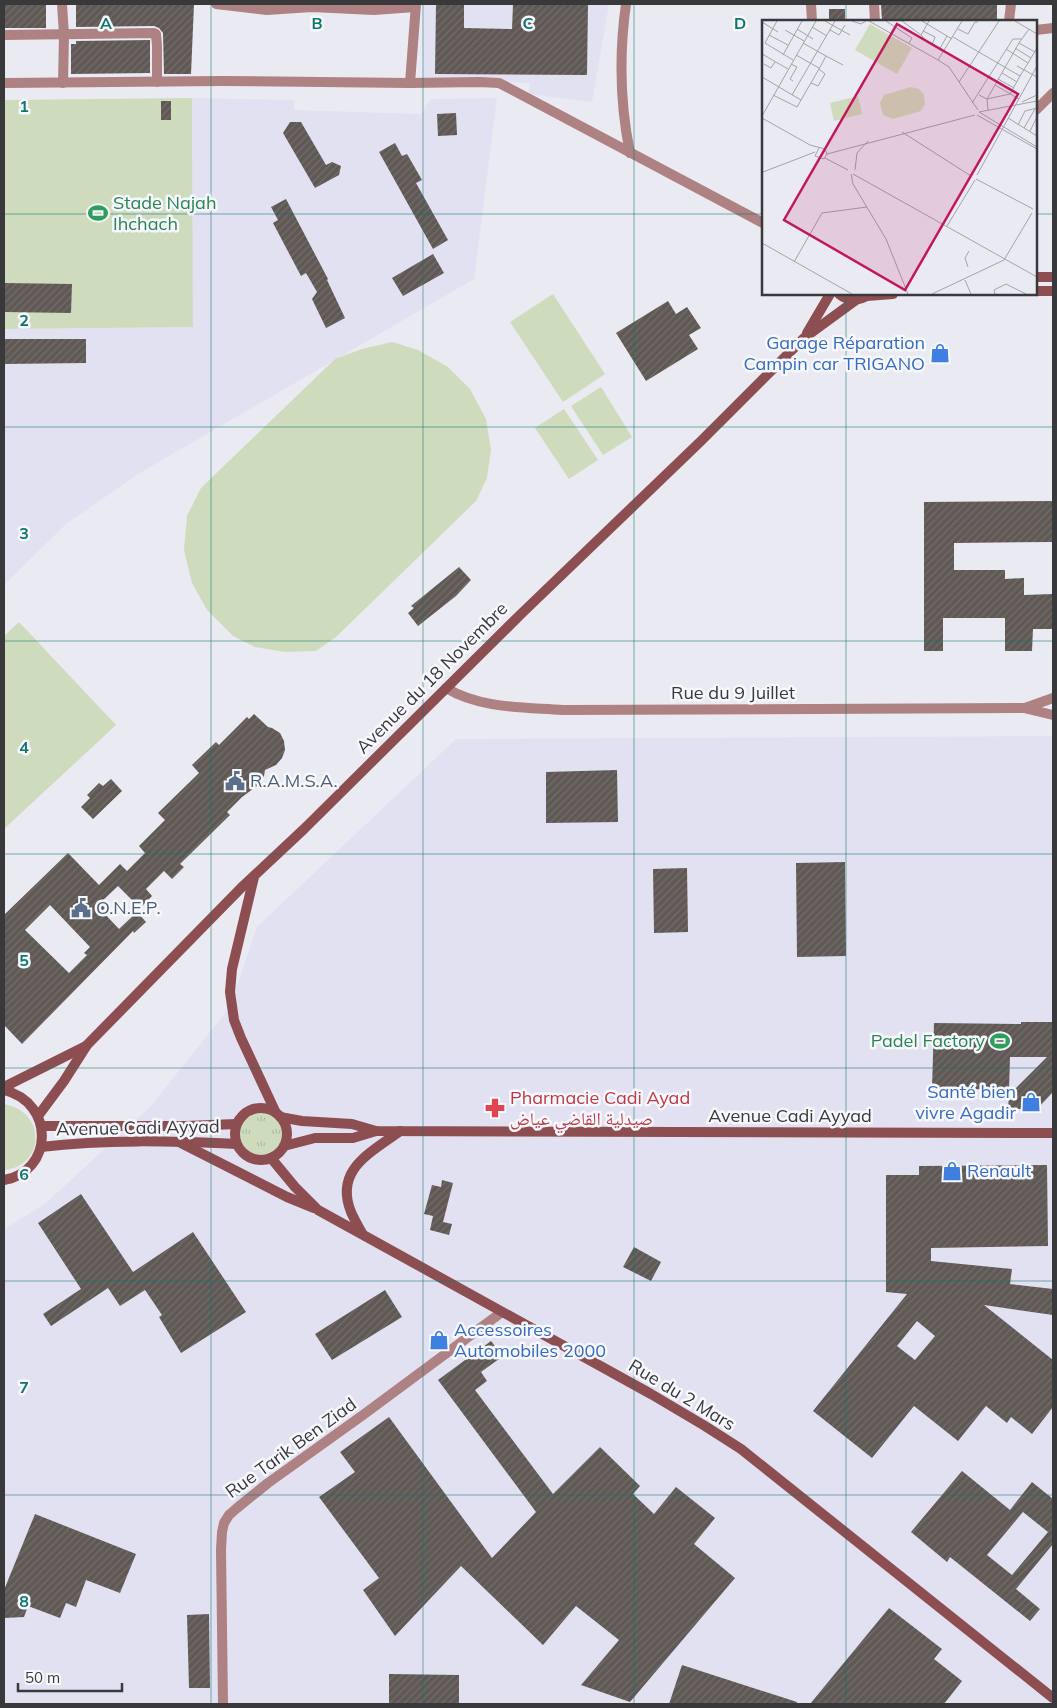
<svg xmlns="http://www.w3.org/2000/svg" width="1057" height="1708" viewBox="0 0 1057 1708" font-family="Mulish,'Noto Naskh Arabic',sans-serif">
	<defs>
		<pattern id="park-tufts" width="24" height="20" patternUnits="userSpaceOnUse" patternTransform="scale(1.25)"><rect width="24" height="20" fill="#cedcbd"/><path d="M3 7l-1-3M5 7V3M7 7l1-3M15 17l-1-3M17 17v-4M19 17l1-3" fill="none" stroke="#b2bea3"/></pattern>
		<pattern id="building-hatch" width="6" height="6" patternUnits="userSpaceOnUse" patternTransform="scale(1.25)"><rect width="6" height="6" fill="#5f5854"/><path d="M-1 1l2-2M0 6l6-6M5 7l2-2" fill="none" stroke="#736e6a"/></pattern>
	</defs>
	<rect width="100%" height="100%" fill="#eaeaf2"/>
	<g fill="#e2e1f1">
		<polygon points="424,4 609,4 592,102 529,94 530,83 423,79"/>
		<polygon points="192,98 294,100 294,110 421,114 431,99 497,98 474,279 138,474 66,524 4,585 4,329 193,327"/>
		<polygon points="1053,736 1053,1704 4,1704 4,1229 45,1204 151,1106 230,1007 257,927 456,739"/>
	</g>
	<g fill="#cedcbd">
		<polygon points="192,98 193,327 4,329 4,100"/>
		<polygon points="553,294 605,374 563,402 510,322"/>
		<polygon points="392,342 418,350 448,367 470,389 486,419 491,450 487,478 476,501 336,637 316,651 285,652 255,647 233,636 207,610 192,583 184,550 187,516 201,488 335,359 362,349"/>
		<polygon points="601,387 632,437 603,455 571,406"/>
		<polygon points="564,409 598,460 569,479 535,428"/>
		<polygon points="19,622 116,725 4,829 4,636"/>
		<path d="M4,1104c43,8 41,62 0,66z"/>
	</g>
	<circle fill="url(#park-tufts)" cx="261" cy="1133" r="22"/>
	<g fill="url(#building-hatch)" fill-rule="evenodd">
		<rect x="4" y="4" width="42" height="24"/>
		<polygon points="76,4 194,4 191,74 164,74 163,33 159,28 154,26 76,27"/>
		<polygon points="436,4 464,4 464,28 512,29 513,4 588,4 587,75 435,74"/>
		<polygon points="881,4 997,4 997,21 882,21"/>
		<rect x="829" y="9" width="16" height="12"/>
		<polygon points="150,40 150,73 71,74 71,44 76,44 76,41"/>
		<rect x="161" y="101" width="10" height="19"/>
		<polygon points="456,113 457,135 438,136 437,114"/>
		<polygon points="290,122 301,122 326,165 332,162 341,166 339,175 315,188 283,133"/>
		<polygon points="395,143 402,156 407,154 422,180 416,183 448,240 433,249 379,152"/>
		<polygon points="286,199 328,279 327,280 345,318 326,328 312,299 317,292 306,273 301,276 273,223 278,220 271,207"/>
		<polygon points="433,254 444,273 403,296 392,278"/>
		<polygon points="4,283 72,284 71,313 4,312"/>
		<polygon points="668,301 676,314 687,307 701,328 689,335 698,349 646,381 616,333"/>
		<polygon points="4,339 86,339 86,363 4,364"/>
		<polygon points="1053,501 1053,542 954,543 954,570 1005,570 1005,579 1024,578 1024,595 1053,594 1053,629 1033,629 1032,651 1005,651 1005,618 943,618 943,651 924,651 924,502"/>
		<polygon points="459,567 471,580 456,596 418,626 408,613 414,608 411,606"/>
		<path d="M254,714l14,13 4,1 8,5 4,8 1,9 -3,8 -6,7 -11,5 -1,6 -7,10 -15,11 -15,15 3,3 -50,49 4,3 -12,12 -8,-8 -18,18 6,7 -12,12 -22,-22 -18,17 5,5 -3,3 17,18 18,-17 9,10 -12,11 -1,-2 -111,113 -18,-19v-110l64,-62 31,32 21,-21 7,7 18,-18 -6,-7 26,-26 -7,-7 41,-40 -7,-8 24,-23 3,3 28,-28 2,2zM50,905l40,42 -6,6 3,2 -18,18 -44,-43z"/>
		<polygon points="617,770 618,822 546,823 546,772"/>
		<polygon points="111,779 122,791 93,819 81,807 90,798 87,795 99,783 103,786"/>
		<polygon points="845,862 846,956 797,957 796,863"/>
		<polygon points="687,868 688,932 654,933 653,869"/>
		<polygon points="1021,1022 1053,1022 1053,1092 1037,1109 1008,1109 1009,1095 1047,1057 1010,1057 1009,1090 932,1088 934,1023 1021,1024"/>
		<path d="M1047,1165l1,81 -117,2v13l81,8 -2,15 43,5v26l-69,-10 69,55v47l-21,27 -21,-17 -4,6 -21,-17 -28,35 -44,-35 -42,52 -59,-47 94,-117 -21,-2v-117h33v-9zM917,1321l18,15 -20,24 -18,-14z"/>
		<polygon points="442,1180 453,1183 443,1222 452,1224 449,1235 430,1230 433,1216 424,1214 432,1185 441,1187"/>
		<polygon points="81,1194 133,1272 193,1232 246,1312 181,1353 159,1317 162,1315 145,1290 120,1306 108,1288 51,1326 43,1314 81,1289 38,1223"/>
		<polygon points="634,1247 661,1262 651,1281 623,1267"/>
		<polygon points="385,1290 402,1317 332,1360 315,1334"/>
		<polygon points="491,1341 503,1356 481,1372 487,1381 475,1390 553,1494 600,1447 640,1486 633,1494 654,1514 676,1487 715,1518 694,1544 735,1578 630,1702 581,1685 619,1640 576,1606 543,1645 461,1566 395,1636 363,1590 379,1578 319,1497 355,1472 340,1452 389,1417 492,1558 536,1512 438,1380"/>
		<path d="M962,1471l48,39 22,-28 21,17v45l-37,45 24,20 -10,12 -80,-64 -3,5 -36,-30zM1023,1512l25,20 -36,43 -25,-20z"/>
		<polygon points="35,1514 136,1554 120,1593 86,1580 76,1607 66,1603 60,1618 28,1606 24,1617 4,1618 4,1590"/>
		<polygon points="889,1608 942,1649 934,1659 962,1681 944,1704 810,1704"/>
		<polygon points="209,1614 210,1688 189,1688 187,1615"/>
		<polygon points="682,1665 797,1702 797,1704 669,1704"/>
		<polygon points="389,1674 459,1675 459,1704 389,1704"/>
	</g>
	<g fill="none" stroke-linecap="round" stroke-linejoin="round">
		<g stroke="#ae8183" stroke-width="10">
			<polyline points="62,4 64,35 63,83"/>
			<polyline points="216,4 267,10 312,7 374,10 415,7"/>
			<polyline points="416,4 410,83 480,82 499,83 505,86 763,223"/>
			<path d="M626,4c-7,50 -6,100 4,149"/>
			<polyline points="811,4 812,21"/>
			<polyline points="874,4 875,21"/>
			<polyline points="1009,21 1011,4"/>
			<polyline points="1036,30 1053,28"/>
			<polyline points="4,35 154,33 156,34 157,46 157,82"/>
			<polyline points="4,83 222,81 410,83"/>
			<polyline points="1036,110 1053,93"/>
			<path d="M446,688c35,21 78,19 117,22l461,-2 29,7"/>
			<polyline points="1025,708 1053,698"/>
			<polyline points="223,1704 221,1550 222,1532 224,1523 229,1515 237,1508 268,1483 363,1415 502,1312"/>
		</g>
		<g stroke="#8d4e52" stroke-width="10">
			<polyline points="1036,277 1053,277"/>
			<polyline points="1036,291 1053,291"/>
			<path d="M839,294c10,8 21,7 31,0"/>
			<polyline points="867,296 893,294"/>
			<polyline points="807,333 830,294"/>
			<polyline points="254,877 232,969 230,992 234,1020 241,1038 276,1113"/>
			<polyline points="4,1087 86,1046"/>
			<path d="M4,1090c52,13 49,82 0,90"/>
			<circle cx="261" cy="1134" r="26"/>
			<polyline points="38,1116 64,1081 87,1045 241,888 304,829 521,614 701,441 804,338 856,300"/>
			<polyline points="280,1117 302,1121 352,1124 376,1131 1053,1133"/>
			<polyline points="42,1126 186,1126 236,1124"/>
			<polyline points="181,1143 287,1197 314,1208"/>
			<polyline points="284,1146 315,1138 353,1138 376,1131"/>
			<path d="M41,1147c64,-8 131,-6 195,-3"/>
			<polyline points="271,1158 295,1187 318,1210 651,1394 705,1426 741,1449 1053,1698"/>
			<path d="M362,1233c-4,-7 -8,-14 -11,-21 -17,-43 20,-59 49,-81"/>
		</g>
	</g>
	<path fill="none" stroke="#0f766e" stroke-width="1" stroke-opacity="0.55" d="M211,4v1700M423,4v1700M634,4v1700M846,4v17M4,214h759M1036,214h17M846,294v1410M4,427h1049M4,641h1049M4,854h1049M4,1068h1049M4,1281h1049M4,1495h1049"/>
	<defs>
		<symbol id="stadium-bare" viewBox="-9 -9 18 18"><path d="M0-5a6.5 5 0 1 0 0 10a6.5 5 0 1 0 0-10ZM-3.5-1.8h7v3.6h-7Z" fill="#2e9e5b" stroke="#f7f7fe" stroke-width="2.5" paint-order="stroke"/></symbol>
		<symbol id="shop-bare" viewBox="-9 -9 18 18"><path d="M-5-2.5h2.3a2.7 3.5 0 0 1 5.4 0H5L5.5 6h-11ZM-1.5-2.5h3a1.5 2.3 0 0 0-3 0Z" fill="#3f7fe0" stroke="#f7f7fe" stroke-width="2.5" paint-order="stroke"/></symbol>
		<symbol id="civic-bare" viewBox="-9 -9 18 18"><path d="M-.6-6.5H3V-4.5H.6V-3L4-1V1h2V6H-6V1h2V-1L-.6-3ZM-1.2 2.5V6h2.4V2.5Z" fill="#5c6f8a" stroke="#f7f7fe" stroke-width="2.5" paint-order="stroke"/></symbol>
		<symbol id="pharmacy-bare" viewBox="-9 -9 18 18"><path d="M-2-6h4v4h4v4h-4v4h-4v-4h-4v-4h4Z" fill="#e0444e" stroke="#f7f7fe" stroke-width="2.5" paint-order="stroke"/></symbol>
	</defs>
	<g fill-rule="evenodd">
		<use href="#stadium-bare" x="84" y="199" width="28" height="28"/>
		<use href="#shop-bare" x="926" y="339" width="28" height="28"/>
		<use href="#civic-bare" x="221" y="767" width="28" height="28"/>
		<use href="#civic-bare" x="67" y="894" width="28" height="28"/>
		<use href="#stadium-bare" x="986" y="1027" width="28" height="28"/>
		<use href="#shop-bare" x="1017" y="1088" width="28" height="28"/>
		<use href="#pharmacy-bare" x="481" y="1094" width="28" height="28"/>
		<use href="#shop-bare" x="938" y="1157" width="28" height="28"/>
		<use href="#shop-bare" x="425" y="1326" width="28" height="28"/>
	</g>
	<g text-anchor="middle" stroke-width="5" stroke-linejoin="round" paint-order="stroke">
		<g font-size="18" fill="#27864d" stroke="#f7f7fe" text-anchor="start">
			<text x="113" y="209">Stade Najah<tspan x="113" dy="21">Ihchach</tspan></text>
			<text x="985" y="1047" text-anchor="end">Padel Factory</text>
		</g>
		<g font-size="18" fill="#366cbe" stroke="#f7f7fe" text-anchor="end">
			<text x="925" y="349">Garage Réparation<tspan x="925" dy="21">Campin car TRIGANO</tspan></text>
			<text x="1016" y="1098">Santé bien<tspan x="1016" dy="21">vivre Agadir</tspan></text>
			<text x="967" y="1177" text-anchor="start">Renault</text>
			<text x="454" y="1336" text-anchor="start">Accessoires<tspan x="454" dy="21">Automobiles 2000</tspan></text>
		</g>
		<g font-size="18" fill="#39393c" stroke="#f7f7fe">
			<text transform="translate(432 678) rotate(-45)" y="6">Avenue du 18 Novembre</text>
			<text x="733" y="699">Rue du 9 Juillet</text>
			<text x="790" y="1122">Avenue Cadi Ayyad</text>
			<text transform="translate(138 1128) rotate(-1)" y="6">Avenue Cadi Ayyad</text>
			<text transform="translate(682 1395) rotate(31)" y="6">Rue du 2 Mars</text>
			<text transform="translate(291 1448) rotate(-36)" y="6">Rue Tarik Ben Ziad</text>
		</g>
		<g font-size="18" fill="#4e5e75" stroke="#f7f7fe" text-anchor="start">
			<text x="250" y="787">R.A.M.S.A.</text>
			<text x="96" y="914">O.N.E.P.</text>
		</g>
		<g font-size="18" fill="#be3a42" stroke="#f7f7fe" text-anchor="start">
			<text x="510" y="1104">Pharmacie Cadi Ayad<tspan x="510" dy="21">صيدلية القاضي عياض</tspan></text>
		</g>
	</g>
	<g transform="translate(762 20)">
		<rect width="275" height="275" fill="#eaeaf2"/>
		<path d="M108,4l42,24 -15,26 -42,-24zM149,67l8,2 5,6 1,9 -4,7 -28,8 -10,-4 -3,-12 4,-8zM96,76l4,18 -28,7 -4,-18z" fill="#cedcbd"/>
		<path fill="none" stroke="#a3a3a9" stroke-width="1" d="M15,1l-12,22 28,17M63,1l25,14M90,1l9,3 5,-3M107,1l69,39M124,1l26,17 -3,5M140,1l19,14 8,-14M160,1l30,18M200,1l-24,39 11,7 29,43M253,1l22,13M0,2l16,10M50,7l15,9M35,9l16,10M196,9l10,5 7,-12h3M23,10l19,11M68,10l9,5 6,-10M161,11l12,6 -3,8M7,15l19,10M159,15l6,7 17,10M191,17l67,39 -10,18 -23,5 -8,-4M257,23l10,-14M253,28l16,10M244,29l22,14 9,-15M177,30l8,-14M0,34l26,15M21,35l19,-34M34,35l23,13M64,36l17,9M2,44l7,4 4,-6M29,44l6,3 -7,12 3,2M255,46l20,11M240,53l15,9M258,56l8,-13M0,57l39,23M236,59l16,9M197,62l40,-61M49,63l7,3 7,-12 -6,-5M233,65l24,14M11,75l24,12 22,-38 7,-13 -23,-13M30,75l43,-74M260,82l15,-7M210,83l41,-64h9M226,90l-1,-11 32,-56 16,9M217,92l58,35M217,92l58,-11M215,95l60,34M0,96l54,-95M0,98l48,27 15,4 2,5 -3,5 -9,-3 4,-8M246,98l29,18M256,105l7,-14 12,-3M262,108l11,-19M268,111l7,-14M140,112l69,44M65,134l148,-39M63,138l23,12M93,150l2,-17 11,-12M1,152l52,-20M89,154l2,10 33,55 22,55M91,154l184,103M215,155l60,-109M214,159l57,30M185,206l28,-46M0,223l90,51M32,242l28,-49 45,-6M206,247l-3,-9 4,-7M203,260l6,14M170,274l72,-34 28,-47M233,274l-1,-4 12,-6 20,10"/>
		<path fill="#c2185b" fill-opacity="0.15" stroke="#c2185b" stroke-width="2.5" d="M135,4l121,70 -113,196 -121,-70z"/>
		<rect width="275" height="275" fill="none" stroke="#39393c" stroke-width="2.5"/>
	</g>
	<g font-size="16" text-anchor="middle" font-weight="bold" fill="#0f766e" stroke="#f7f7fe" stroke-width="5" stroke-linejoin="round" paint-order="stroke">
		<text x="106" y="29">A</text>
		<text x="317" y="29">B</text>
		<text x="528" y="29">C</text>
		<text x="740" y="29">D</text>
		<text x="24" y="112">1</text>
		<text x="24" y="326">2</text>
		<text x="24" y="539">3</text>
		<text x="24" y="753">4</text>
		<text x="24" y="966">5</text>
		<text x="24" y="1180">6</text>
		<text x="24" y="1393">7</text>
		<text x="24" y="1607">8</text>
	</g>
	<rect width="1057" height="1708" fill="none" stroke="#39393c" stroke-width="10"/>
	<path d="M18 1683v8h104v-8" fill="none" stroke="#39393c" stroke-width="2.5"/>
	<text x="25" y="1683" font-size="15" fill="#39393c" stroke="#f7f7fe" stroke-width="4" paint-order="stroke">50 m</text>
</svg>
